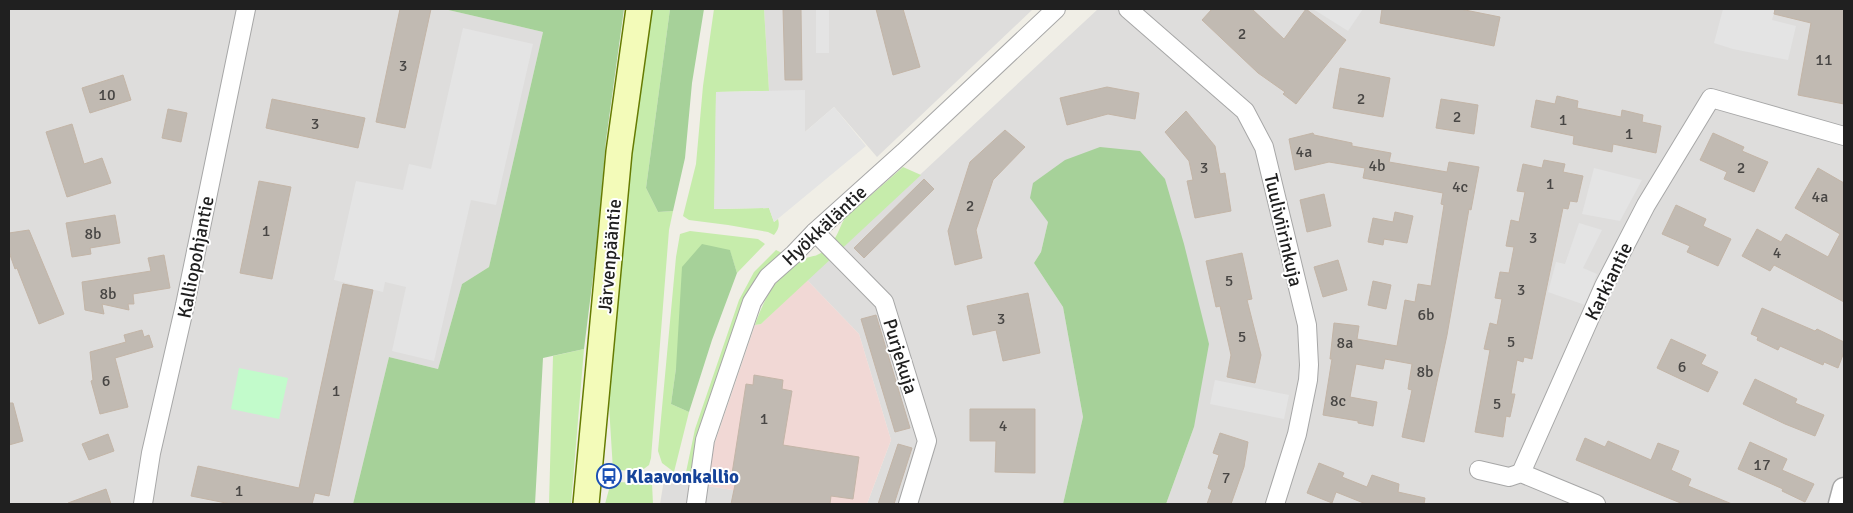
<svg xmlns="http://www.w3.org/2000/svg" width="1853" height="513" viewBox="0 0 1853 513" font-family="Signika,sans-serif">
	<rect width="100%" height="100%" fill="#f0eee6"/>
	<g fill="#dedddc">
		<polygon points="9,9 444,9 543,32 489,267 462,284 438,369 389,357 353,504 9,504"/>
		<polygon points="764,9 1033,9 877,157 834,107 805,132 805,91 769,91"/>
		<polygon points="1098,9 1844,9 1844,504 1166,504 1194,427 1048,222 1041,252 1034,263 1063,307 1083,417 1063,504 867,504 891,440 859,334 807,280"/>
		<polygon points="664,480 707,486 822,504 660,504"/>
	</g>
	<polygon fill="#f1d8d5" points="807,280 859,334 891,440 867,504 822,504 707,486 712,451 755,325 761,324"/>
	<g fill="#c6ecab">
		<polygon points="652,9 670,9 646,188 658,212 673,211 669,230 651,458 649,465 641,471 613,470 609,406 612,352 630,162"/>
		<path d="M714,9h50l5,82 -53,1 -1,117 54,-1 5,14 4,-3c2,7 0,11 -4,16l-6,-3 -40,-7 -39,-5 -6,-4 13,-52 7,-78z"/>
		<path d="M903,167l18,8 -160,149 -6,1c10,-29 22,-50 49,-66 5,-3 10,-2 15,-5 5,-2 13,-11 16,-16 3,-4 6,-14 10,-20z"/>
		<polygon points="690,231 758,239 765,244 737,273 730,251 676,368 671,404 689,412 674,472 662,463 658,451 676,257 680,234"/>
		<polygon points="776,250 782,253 757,277 745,296 699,429 690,479 687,479 685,477 695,429 739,300 754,272"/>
		<polygon points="584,349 571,504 549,504 553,356"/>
		<polygon points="611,482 652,483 653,504 605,504"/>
	</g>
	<g fill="#a6d199">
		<polygon points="444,9 624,9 606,140 597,245 584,349 543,358 535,504 353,504 389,357 438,369 462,284 489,267 543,32"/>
		<polygon points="670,9 704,9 692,83 685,158 673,211 658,212 646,188"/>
		<polygon points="1100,147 1140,151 1165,179 1184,244 1209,344 1194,427 1166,504 1063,504 1083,417 1063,307 1034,263 1041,252 1048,222 1030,198 1033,183 1065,160"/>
		<polygon points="702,244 730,250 737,273 712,340 689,412 671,404 676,368 682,267"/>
	</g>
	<polygon fill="#c2fbcb" points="239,368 288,378 279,419 231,409"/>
	<g fill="#e4e4e4">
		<rect x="816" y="9" width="13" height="44"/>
		<polygon points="1313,9 1363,9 1348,31"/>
		<polygon points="1723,9 1775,9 1772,20 1796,26 1788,60 1733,49 1714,43"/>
		<polygon points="463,28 533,44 496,205 471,200 434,361 392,351 406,287 385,282 383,292 334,280 356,181 403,190 409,164 431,169"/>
		<polygon points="805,90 805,132 834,107 866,146 774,222 769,208 714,209 716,92"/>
		<polygon points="1594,168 1642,180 1620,221 1582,214"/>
		<polygon points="1579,223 1602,230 1583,268 1597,274 1585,305 1548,292 1556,262 1565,264"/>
		<polygon points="1215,380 1289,395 1284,419 1210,404"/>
	</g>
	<g fill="#c1bab2" stroke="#c3b5a7">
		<polygon points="400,9 431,9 405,128 376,122"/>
		<polygon points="783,9 801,9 802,80 785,80"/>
		<polygon points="876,9 903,9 920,67 893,75"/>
		<polygon points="1212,9 1252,9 1284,39 1306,9 1346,40 1296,104 1283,94 1285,92 1258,73 1202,20"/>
		<polygon points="1382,9 1460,9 1500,17 1494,46 1380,23"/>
		<polygon points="1775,9 1844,9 1844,104 1798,95 1811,23 1774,14"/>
		<polygon points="1340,68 1390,78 1383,117 1333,108"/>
		<polygon points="123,75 131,100 90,113 82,88"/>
		<polygon points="1107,87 1139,93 1135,119 1108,114 1067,125 1060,98"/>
		<polygon points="1557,96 1578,101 1577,108 1621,117 1622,110 1643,115 1642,122 1661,126 1656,153 1613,144 1612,152 1573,144 1574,136 1531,127 1536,100 1555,104"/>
		<polygon points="272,99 365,118 358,148 266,128"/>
		<polygon points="1441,99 1478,105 1474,134 1436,128"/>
		<polygon points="168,109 187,113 181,142 162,138"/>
		<polygon points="1186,111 1215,146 1220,174 1225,173 1231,211 1195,218 1187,181 1193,180 1189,161 1165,132"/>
		<polygon points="72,124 84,164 102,158 111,183 67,197 46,132"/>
		<polygon points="1005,130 1025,147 993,180 976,230 982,258 955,265 948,231 970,162"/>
		<polygon points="1313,133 1314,135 1352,143 1352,146 1391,153 1389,162 1447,172 1449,162 1479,167 1471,210 1469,209 1447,335 1424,442 1402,437 1412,390 1408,389 1412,364 1385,359 1383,369 1356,364 1350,397 1377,402 1373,426 1358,423 1358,421 1323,415 1332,359 1330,359 1334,323 1359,326 1357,339 1397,346 1405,300 1415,302 1418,284 1431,286 1444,205 1441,204 1443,193 1363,178 1365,168 1329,162 1295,170 1289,139"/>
		<polygon points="1713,133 1744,147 1742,151 1768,162 1754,192 1724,179 1727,172 1700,160"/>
		<polygon points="1544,160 1565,164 1563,172 1583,176 1577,202 1570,201 1568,209 1563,208 1532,359 1524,357 1523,362 1517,360 1511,394 1515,394 1510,417 1506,416 1503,437 1475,432 1490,350 1484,349 1490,323 1497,325 1502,299 1495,298 1500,272 1509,273 1514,247 1506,246 1511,220 1519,222 1525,192 1517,191 1523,164 1542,168"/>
		<polygon points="1818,168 1844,183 1844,302 1774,265 1770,271 1742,256 1757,229 1781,242 1786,234 1828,257 1840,234 1795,208"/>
		<polygon points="924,179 934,189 864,258 854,248"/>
		<polygon points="259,181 291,187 272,279 240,273"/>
		<polygon points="1324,194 1331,226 1307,232 1300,200"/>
		<polygon points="1676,205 1706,219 1703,226 1731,239 1718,266 1687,252 1690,246 1662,234"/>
		<polygon points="1395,212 1413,216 1407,243 1384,239 1383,245 1368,242 1373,218 1393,222"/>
		<polygon points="115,215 120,243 90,248 91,254 72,257 66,223"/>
		<polygon points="29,230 64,314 39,324 17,268 15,269 9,252 9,233"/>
		<polygon points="1242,253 1252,299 1247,300 1261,355 1255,383 1227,377 1231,355 1220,306 1216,307 1206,261"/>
		<polygon points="164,255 170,288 133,294 134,304 128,304 129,310 102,304 104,314 85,310 82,282 151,271 148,258"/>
		<polygon points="1338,260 1347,290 1323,297 1314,267"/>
		<polygon points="1373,281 1391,285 1386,309 1368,305"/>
		<polygon points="343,284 373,290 329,496 315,493 312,504 231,504 191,496 198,466 299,488"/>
		<polygon points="1028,293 1040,353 1003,361 996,330 973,335 967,306"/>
		<polygon points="1762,308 1815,331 1817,329 1844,342 1844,352 1838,368 1824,362 1823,365 1780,346 1778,350 1757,340 1758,337 1751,334"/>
		<polygon points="876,315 910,428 895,432 861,319"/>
		<polygon points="142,330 144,337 149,335 153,347 115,358 128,407 100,414 91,381 93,380 90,352 126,342 124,335"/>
		<polygon points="1671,339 1706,355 1701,364 1718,372 1708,392 1657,368"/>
		<polygon points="754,375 783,380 782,389 792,391 783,445 859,457 853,499 831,496 830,504 731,504 736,480 731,480 746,384 753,385"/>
		<polygon points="1755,379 1797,399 1795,403 1824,415 1815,436 1785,424 1743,404"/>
		<polygon points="9,403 13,403 23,441 9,445"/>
		<polygon points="970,409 1035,409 1035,473 995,472 996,441 970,441"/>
		<polygon points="1220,433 1248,442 1244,467 1231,504 1207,504 1212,490 1208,488 1219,455 1213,453"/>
		<polygon points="108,434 114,451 89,460 82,444"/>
		<polygon points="1585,438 1605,447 1608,441 1651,460 1658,443 1679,451 1671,470 1691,479 1688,486 1732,504 1683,504 1576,460"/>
		<polygon points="1750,442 1787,459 1782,470 1814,484 1805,502 1782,491 1783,489 1738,469"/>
		<polygon points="898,444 912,448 894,504 878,504"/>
		<polygon points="1319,463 1344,473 1342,477 1367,487 1372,475 1399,484 1398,492 1425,498 1424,504 1366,504 1336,492 1332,503 1307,493"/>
		<polygon points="106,489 111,504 68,504 68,503"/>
	</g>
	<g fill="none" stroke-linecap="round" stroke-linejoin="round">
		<defs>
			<g id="minor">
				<polyline points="1128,9 1245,111 1264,147 1307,325 1309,365 1308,380 1297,434 1275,504"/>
				<polyline points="815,232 884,302 927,441 908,504"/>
				<polyline points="1479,470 1509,477 1521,473 1596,504"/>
				<polyline points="1521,473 1604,286 1646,205 1711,98 1844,136"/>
				<polyline points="143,504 151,453 185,305 246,9"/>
				<polyline points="696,504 705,440 752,302 768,277 794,254 815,232 904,152 1056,9"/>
			</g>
			<polyline id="tertiary" points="1840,504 1844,489"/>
			<polyline id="secondary" points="586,504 619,152 639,9"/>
		</defs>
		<use href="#minor" stroke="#a7a7a7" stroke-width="20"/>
		<use href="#tertiary" stroke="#a7a7a7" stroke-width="25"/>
		<use href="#secondary" stroke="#657b02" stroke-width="28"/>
		<use href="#minor" stroke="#fff" stroke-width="18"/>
		<use href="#tertiary" stroke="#fff" stroke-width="22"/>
		<use href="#secondary" stroke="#f3fbb9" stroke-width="25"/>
	</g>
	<defs>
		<symbol id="bus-ring" viewBox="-11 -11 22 22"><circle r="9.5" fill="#fff" stroke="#1a4fb4" stroke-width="1.5"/><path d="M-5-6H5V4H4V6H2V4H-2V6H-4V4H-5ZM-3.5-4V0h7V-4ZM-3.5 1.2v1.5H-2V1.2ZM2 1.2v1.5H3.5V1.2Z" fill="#1a4fb4"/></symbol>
	</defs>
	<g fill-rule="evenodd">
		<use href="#bus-ring" x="595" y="462" width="28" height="28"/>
	</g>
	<g text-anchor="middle" stroke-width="4" stroke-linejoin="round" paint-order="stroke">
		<g font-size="16" fill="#484644">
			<text x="1242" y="39">2</text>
			<text x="1824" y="65">11</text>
			<text x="403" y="71">3</text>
			<text x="107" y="100">10</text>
			<text x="1361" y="104">2</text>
			<text x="1457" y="122">2</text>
			<text x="1563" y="125">1</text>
			<text x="315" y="129">3</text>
			<text x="1629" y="139">1</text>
			<text x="1304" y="157">4a</text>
			<text x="1377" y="171">4b</text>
			<text x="1204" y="173">3</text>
			<text x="1741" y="173">2</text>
			<text x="1550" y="189">1</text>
			<text x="1460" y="192">4c</text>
			<text x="1820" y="202">4a</text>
			<text x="970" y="211">2</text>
			<text x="266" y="236">1</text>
			<text x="93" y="239">8b</text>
			<text x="1533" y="243">3</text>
			<text x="1777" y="258">4</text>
			<text x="1229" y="286">5</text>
			<text x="1521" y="295">3</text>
			<text x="108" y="299">8b</text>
			<text x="1426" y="320">6b</text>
			<text x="1001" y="324">3</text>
			<text x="1242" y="342">5</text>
			<text x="1511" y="347">5</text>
			<text x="1345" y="348">8a</text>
			<text x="1682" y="372">6</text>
			<text x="1425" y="377">8b</text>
			<text x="106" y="386">6</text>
			<text x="336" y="396">1</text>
			<text x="1338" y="406">8c</text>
			<text x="1497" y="409">5</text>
			<text x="764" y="424">1</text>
			<text x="1003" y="431">4</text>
			<text x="1762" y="470">17</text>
			<text x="1226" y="483">7</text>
			<text x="239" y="496">1</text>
		</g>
		<g font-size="19" fill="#202020" stroke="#fff">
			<text transform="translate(824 225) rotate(-43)" y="7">Hyökkäläntie</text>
			<text transform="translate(1284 230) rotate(77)" y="7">Tuuliviirinkuja</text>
			<text transform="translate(609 256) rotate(-85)" y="7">Järvenpääntie</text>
			<text transform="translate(195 257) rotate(-79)" y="7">Kalliopohjantie</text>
			<text transform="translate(1608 281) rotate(-64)" y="7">Karkiantie</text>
			<text transform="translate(901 356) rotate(73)" y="7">Purjekuja</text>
		</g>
		<g font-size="19" font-weight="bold" fill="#164399" stroke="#fff" text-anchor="start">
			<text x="626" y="483">Klaavonkallio</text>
		</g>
	</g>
	<rect width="1853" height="513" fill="none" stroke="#202020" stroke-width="20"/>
</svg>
